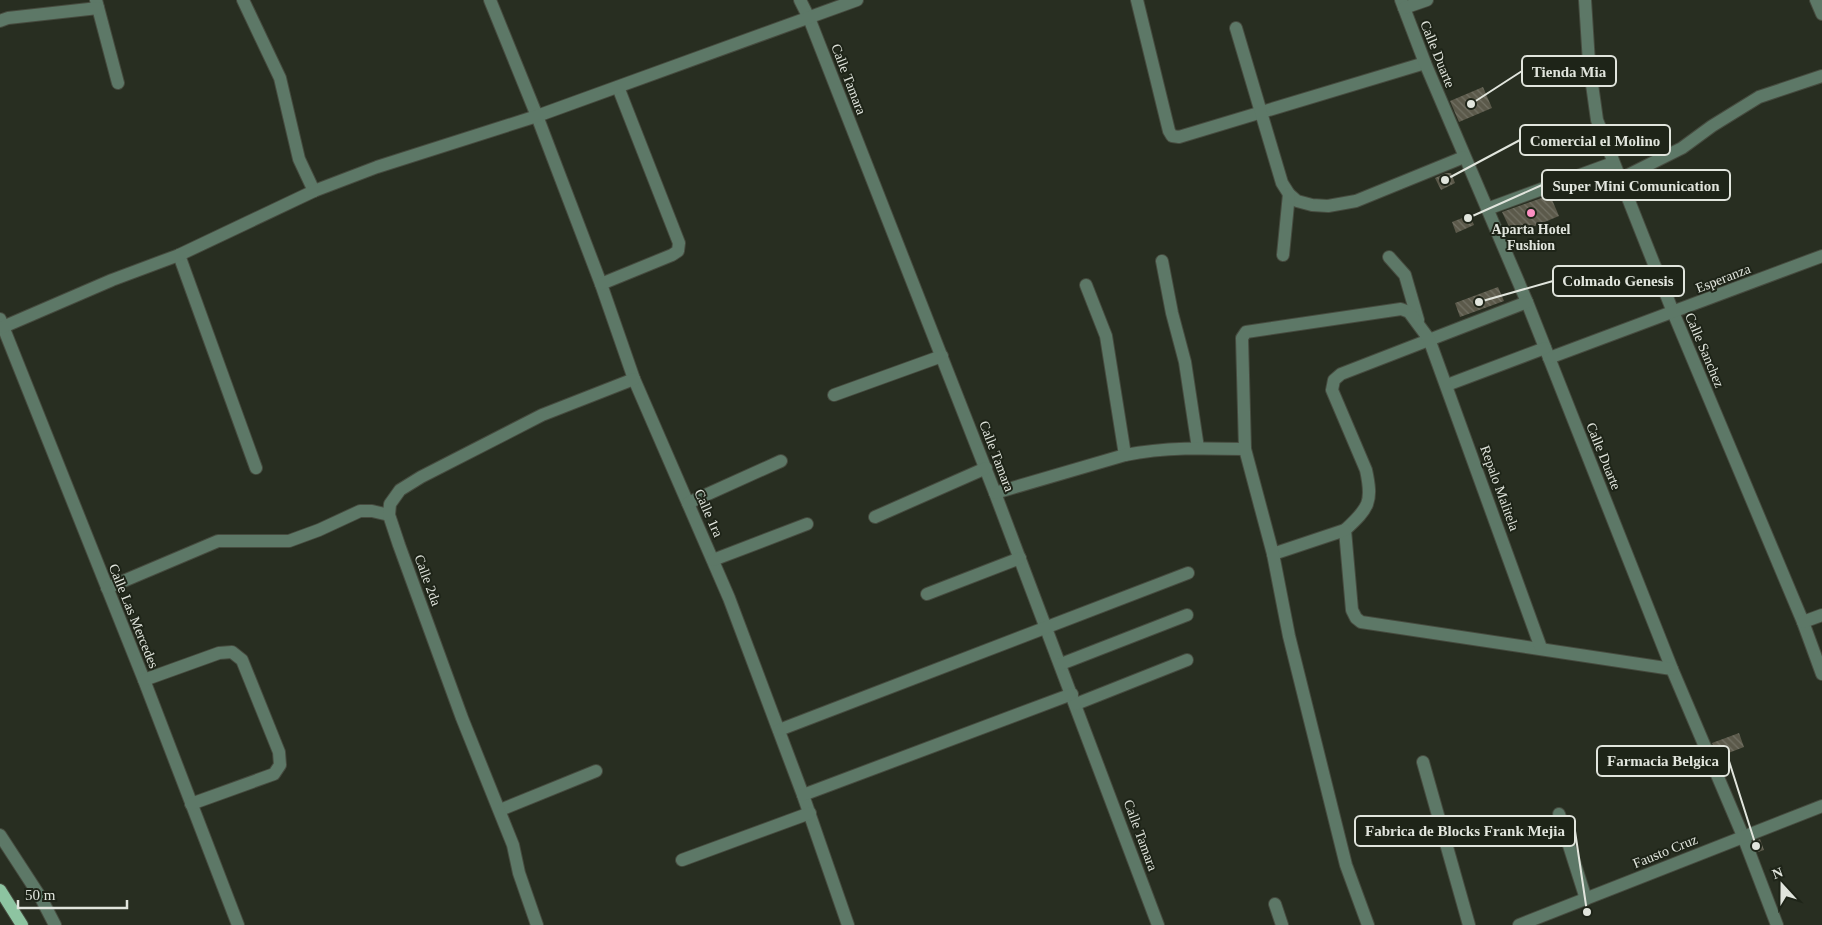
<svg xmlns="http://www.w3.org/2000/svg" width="1822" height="925" viewBox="0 0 1822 925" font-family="Georgia,serif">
	<defs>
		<pattern id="building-back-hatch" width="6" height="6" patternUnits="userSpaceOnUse" patternTransform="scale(1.25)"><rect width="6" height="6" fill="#5b594a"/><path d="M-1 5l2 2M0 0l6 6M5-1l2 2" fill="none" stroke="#727164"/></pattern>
	</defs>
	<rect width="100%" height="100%" fill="#282e21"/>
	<g fill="url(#building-back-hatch)">
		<polygon points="1483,87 1492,108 1459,122 1450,101"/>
		<polygon points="1446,173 1451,173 1455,183 1441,190 1435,178"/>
		<polygon points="1550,195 1559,216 1513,235 1502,212"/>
		<polygon points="1470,215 1474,225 1456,233 1452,222"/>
		<polygon points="1498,287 1504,301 1460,317 1455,303"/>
		<polygon points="1739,733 1744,747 1718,757 1712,743"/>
		<polygon points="1760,839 1764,850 1758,852 1754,842"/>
	</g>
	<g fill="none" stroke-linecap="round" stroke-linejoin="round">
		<defs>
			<g id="minor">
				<polyline points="96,0 118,83"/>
				<polyline points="243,0 280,78 299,159 314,191"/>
				<polyline points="490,0 537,116 601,284 634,379 729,598 803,795 848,925"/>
				<polyline points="800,0 809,18 995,493 1158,925"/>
				<polyline points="1137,0 1169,131 1172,136 1179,137 1425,63"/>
				<polyline points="1401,0 1425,63 1527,302 1672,669 1743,836 1777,925"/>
				<polyline points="1585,0 1589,63 1597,120 1673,312 1803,622 1822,674"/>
				<polyline points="1816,0 1822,14"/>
				<polyline points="1404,8 1427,0"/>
				<polyline points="0,21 8,18 98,8"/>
				<polyline points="1236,28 1282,183 1289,194 1297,201 1312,205 1328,206 1356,201 1464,157"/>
				<polyline points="1620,179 1682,148 1712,126 1759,97 1822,76"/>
				<polyline points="1487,209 1613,163"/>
				<polyline points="179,255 256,468"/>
				<polyline points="1283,255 1289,194"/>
				<polyline points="1389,257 1405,275 1418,320"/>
				<polyline points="1162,261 1172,313 1185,362 1198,448"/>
				<polyline points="601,284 672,255 678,251 679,243 618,87"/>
				<polyline points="1086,285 1106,336 1125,455"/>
				<path d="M1527,302l-186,72 -7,6 -2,10 34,80c7,32 3,38 -21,60l7,80 4,8 5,4 311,47"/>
				<polyline points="0,319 144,680 238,925"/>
				<polyline points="3,327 112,280 179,255 314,191 377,167 537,116 857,0"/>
				<polyline points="1549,358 1822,256"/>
				<polyline points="1447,385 1545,348"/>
				<polyline points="834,395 942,356"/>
				<path d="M995,493l130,-38c40,-8 80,-7 120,-6"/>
				<polyline points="688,503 781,461"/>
				<polyline points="875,517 986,468"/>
				<polyline points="1273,554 1345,530"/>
				<polyline points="713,560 807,524"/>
				<polyline points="107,588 218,541 289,541 319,530 360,511 372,511 389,515"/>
				<polyline points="927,594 1020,558"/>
				<polyline points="1803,622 1822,615"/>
				<polyline points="1061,664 1187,615"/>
				<polyline points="144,680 219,653 232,652 242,660 279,752 280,765 274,774 191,804"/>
				<polyline points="1076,704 1187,660"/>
				<polyline points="779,730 1188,573"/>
				<polyline points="1423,762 1469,925"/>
				<polyline points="803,795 1072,694"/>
				<polyline points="500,810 596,771"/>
				<polyline points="1559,814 1586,899"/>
				<polyline points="0,835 41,898 55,925"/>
				<polyline points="682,860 810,813"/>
				<polyline points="1275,904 1282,925"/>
				<polyline points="537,925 519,873 513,845 462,718 399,545 389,515 390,504 400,490 421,477 542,415 634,379"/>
				<polyline points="1368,925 1346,865 1289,636 1273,554 1245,449 1242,338 1246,332 1401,309 1409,312 1429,339 1541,648"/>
				<polyline points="1519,925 1822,806"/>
			</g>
			<polyline id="major" points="0,890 22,925"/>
		</defs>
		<use href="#minor" stroke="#464b3f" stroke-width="14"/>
		<use href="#major" stroke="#464b3f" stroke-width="14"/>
		<use href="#minor" stroke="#5d7867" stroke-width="12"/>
		<use href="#major" stroke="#8dc4a1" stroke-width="12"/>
	</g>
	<circle fill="#fc8fc2" stroke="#1e2418" stroke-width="2" cx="1531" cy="213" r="5"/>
	<g text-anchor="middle" stroke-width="4" stroke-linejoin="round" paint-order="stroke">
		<g font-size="14" fill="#e1e5dd" stroke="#1e2418">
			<text transform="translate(1438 54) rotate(68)" y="5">Calle Duarte</text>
			<text transform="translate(849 79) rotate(69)" y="5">Calle Tamara</text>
			<text transform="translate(1723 278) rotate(-21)" y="5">Esperanza</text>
			<text transform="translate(1705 350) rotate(67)" y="5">Calle Sanchez</text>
			<text transform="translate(997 456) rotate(69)" y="5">Calle Tamara</text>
			<text transform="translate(1604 456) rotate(68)" y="5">Calle Duarte</text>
			<text transform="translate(1500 488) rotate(70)" y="5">Repalo Malitela</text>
			<text transform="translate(709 513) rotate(66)" y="5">Calle 1ra</text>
			<text transform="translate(428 580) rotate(70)" y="5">Calle 2da</text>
			<text transform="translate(134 616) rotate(68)" y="5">Calle Las Mercedes</text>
			<text transform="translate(1141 835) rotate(70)" y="5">Calle Tamara</text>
			<text transform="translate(1665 851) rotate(-22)" y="5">Fausto Cruz</text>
		</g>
		<g font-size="14" font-weight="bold" fill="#e1e5dd" stroke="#1e2418">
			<text x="1531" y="234">Aparta Hotel<tspan x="1531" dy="16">Fushion</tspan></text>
		</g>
	</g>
	<path fill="none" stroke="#e1e5dd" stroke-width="2" d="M1471 104L1522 71M1445 180L1520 140M1468 218L1542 185M1479 302L1553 281M1756 846L1729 761M1587 912L1575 831"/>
	<g fill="#e1e5dd" stroke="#1e2418" stroke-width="2">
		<circle cx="1471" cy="104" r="5"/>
		<circle cx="1445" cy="180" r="5"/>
		<circle cx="1468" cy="218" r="5"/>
		<circle cx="1479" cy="302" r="5"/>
		<circle cx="1756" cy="846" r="5"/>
		<circle cx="1587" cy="912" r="5"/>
	</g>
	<g fill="#1e2418" stroke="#e1e5dd" stroke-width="2">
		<rect x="1522" y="56" width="94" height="30" rx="5"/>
		<rect x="1520" y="125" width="150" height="30" rx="5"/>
		<rect x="1542" y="170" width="188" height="30" rx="5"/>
		<rect x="1553" y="266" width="131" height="30" rx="5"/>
		<rect x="1597" y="746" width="132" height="30" rx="5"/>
		<rect x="1355" y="816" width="220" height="30" rx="5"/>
	</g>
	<g font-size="15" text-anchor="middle" font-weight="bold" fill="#e1e5dd">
		<text x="1569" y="77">Tienda Mia</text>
		<text x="1595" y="146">Comercial el Molino</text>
		<text x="1636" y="191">Super Mini Comunication</text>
		<text x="1618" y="286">Colmado Genesis</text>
		<text x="1663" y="766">Farmacia Belgica</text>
		<text x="1465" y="836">Fabrica de Blocks Frank Mejia</text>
	</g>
	<g transform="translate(1782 885) rotate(339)" stroke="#1e2418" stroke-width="4" paint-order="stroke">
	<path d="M0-4L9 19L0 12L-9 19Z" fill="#e1e5dd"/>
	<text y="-8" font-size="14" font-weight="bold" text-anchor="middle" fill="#e1e5dd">N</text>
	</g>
	<path d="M18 900v8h109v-8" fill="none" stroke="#e1e5dd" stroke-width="2.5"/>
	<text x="25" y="900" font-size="15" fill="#e1e5dd" stroke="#1e2418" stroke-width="4" paint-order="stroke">50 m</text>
</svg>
